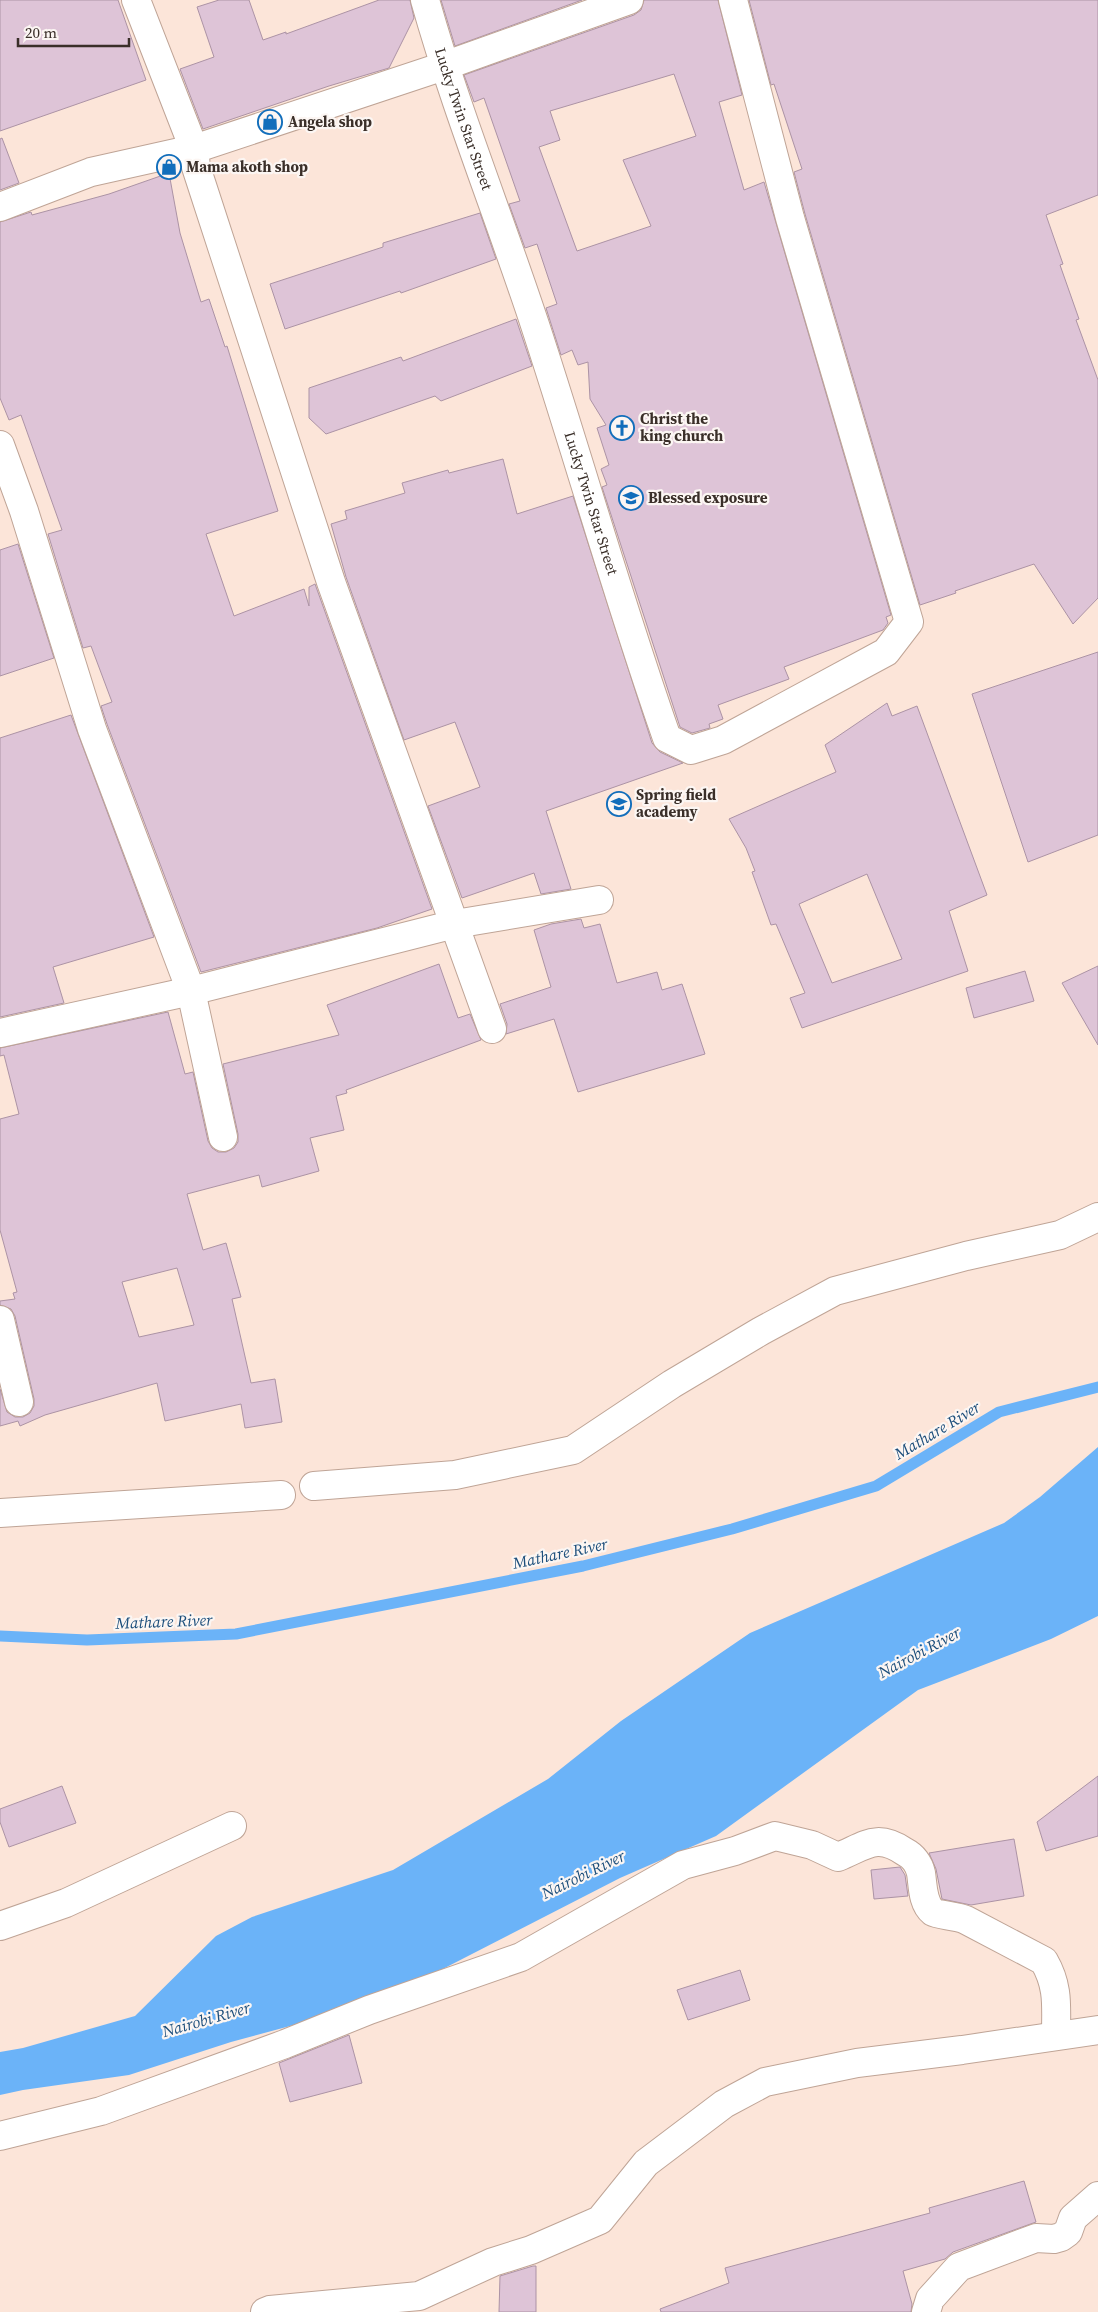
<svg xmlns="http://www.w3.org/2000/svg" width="1098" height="2312" viewBox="0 0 1098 2312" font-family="'Source Serif 4',serif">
	<rect width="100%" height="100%" fill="#fce5d9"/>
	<polygon fill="#6bb3f8" points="1098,1447 1098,1616 1051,1639 918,1690 716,1836 620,1878 433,1974 327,2016 231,2042 129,2075 23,2090 0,2095 0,2052 23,2048 135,2016 216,1936 252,1917 393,1870 548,1779 621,1721 750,1633 1004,1523 1040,1497"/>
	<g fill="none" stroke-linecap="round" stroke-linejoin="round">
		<polyline stroke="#6bb3f8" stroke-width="11" points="0,1636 87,1640 236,1634 583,1566 732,1529 876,1486 999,1412 1098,1387"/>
	</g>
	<g fill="#dec4d7" stroke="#ac93a5" fill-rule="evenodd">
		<polygon points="0,0 118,0 146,80 0,131"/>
		<polygon points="219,0 249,0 263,40 286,32 286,34 379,0 410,0 414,18 389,68 329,86 203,129 180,69 214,57 197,7"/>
		<polygon points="441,0 582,0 455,46"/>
		<path d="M644,0h74l24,95 -23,7 25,88 20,-8 127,433 -5,2 2,6 -5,7 -99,37 5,12 -71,26 5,14 -14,5 1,4 -18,5 -12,-6 -78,-240 5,-2 -6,-16 8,-4 -12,-37 9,-3 -16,-26 -2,-37 -10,3 -6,-15 -11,5 -15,-47 11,-4 -20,-60 -12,4 -16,-44 11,-3 -36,-103 -10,4 -10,-27 170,-60 7,-5zM674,74l22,62 -73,24 28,66 -74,25 -38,-104 21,-7 -10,-29z"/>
		<polygon points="749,0 1098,0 1098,195 1046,215 1063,264 1060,265 1079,319 1076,320 1098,380 1098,598 1073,624 1034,564 955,591 956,593 920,605 805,214 794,172 802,169 774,84 771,85"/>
		<polygon points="2,138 19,183 0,190 0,139"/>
		<polygon points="169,173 180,233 201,302 209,299 225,347 227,346 278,511 206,534 234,616 304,589 309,606 309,587 315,584 432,909 377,928 201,972 107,724 101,706 112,702 91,646 83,648 48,534 62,530 21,415 9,420 0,398 0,222 31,212 32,215 109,194"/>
		<polygon points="480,213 496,259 401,293 400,291 285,329 270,284 383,247 383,243"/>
		<polygon points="516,319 532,366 441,401 435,396 326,434 309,418 309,388 401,357 403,361"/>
		<polygon points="503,459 517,514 573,496 652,743 660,752 683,763 546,811 571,889 541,894 534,873 462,898 428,806 480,787 455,722 404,740 346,577 331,524 347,519 345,511 405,493 402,483 448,470 449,473"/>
		<polygon points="18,544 54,658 0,676 0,550"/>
		<polygon points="1098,652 1098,835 1028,862 972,694"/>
		<path d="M887,703l5,13 25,-10 70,189 -38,16 19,60 -166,57 -12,-30 15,-5 -29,-69 -5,1 -19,-53 3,-1 -9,-23 -17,-29 107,-47 -11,-27zM867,874l35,85 -70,24 -33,-79z"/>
		<polygon points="71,715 154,937 53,967 64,1003 0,1017 0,738"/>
		<polygon points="581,919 584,928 600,924 617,983 657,972 662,990 682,984 705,1054 578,1092 554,1019 506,1034 507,1024 500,1004 551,987 534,930 551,924"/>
		<path d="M439,964l19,54 12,-4 11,26 -135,50 1,3 -11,3 8,34 -34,8 9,33 -57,16 -3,-12 -72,19 16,56 23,-7 15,54 -9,2 19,84 24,-4 7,43 -37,6 -4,-24 -76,17 -8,-38 -112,32 -25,11 -2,-5 -18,5v-37l7,23 8,5h8l7,-4 4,-7v-7l-19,-83 -4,-7 -11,-4v-4l15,-2 -2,-6 4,-1 -17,-62v-111l19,-5 -15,-59 -4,1v-8l168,-36 17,62 8,-2 15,69 4,7 6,4h8l8,-4 4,-6v-8l-15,-70 116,-29 -12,-30zM177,1268l17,57 -55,12 -17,-55z"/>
		<polygon points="1098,966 1098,1045 1062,983"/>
		<polygon points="1025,971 1034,1001 974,1018 966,988"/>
		<polygon points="1098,1776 1098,1836 1046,1851 1037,1822"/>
		<polygon points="62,1786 76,1823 9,1847 0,1822 0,1809"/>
		<polygon points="1014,1839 1024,1896 971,1905 942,1899 936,1869 929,1853"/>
		<polygon points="900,1867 905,1875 908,1896 874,1899 871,1870"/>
		<polygon points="740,1970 750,2000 688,2020 677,1990"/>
		<polygon points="349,2035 362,2083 290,2102 279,2063"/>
		<polygon points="1024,2181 1036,2222 953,2252 945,2259 903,2271 912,2304 911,2312 661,2312 660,2309 729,2283 725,2268 930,2213 929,2208"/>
		<polygon points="533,2266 536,2266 536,2312 499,2312 500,2276"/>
	</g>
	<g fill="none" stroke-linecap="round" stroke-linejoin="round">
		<defs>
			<g id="street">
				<polyline points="136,0 194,149 196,167 331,582 492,1029"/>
				<path id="s1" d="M425,0c31,110 74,216 110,325 45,137 84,277 132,413l24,12 32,-10 163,-88 23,-30 -119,-404 -57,-218"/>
				<polyline points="0,207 91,172 194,149 444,66 629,0"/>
				<polyline points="0,445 24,511 92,729 191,991 223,1137"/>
				<polyline points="0,1033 191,991 455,924 599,900"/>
				<polyline points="0,1320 19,1402"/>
				<polyline points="314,1486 455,1475 573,1450 672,1384 761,1331 835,1291 966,1256 1060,1235 1098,1217"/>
				<polyline points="0,1513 281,1495"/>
				<polyline points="0,1926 66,1903 232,1826"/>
				<path d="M0,2136l101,-25 184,-67 84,-34 152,-53 162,-92 52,-14 40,-15 37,9 26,12c29,-12 39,-24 67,-5 8,4 14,12 16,21 2,12 1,30 12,39 5,3 25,4 33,8l78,41c15,26 12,45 12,74"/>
				<polyline points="265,2312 270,2310 419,2296 493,2262 531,2250 600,2220 646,2163 724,2104 765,2082 857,2063 962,2050 1098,2030"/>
				<polyline points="926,2312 930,2299 959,2267 1036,2238 1054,2239 1061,2237 1068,2232 1073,2218 1098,2196"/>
			</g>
		</defs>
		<use href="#street" stroke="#bfa496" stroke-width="30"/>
		<use href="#street" stroke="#fff" stroke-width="28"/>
	</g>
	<defs>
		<symbol id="shop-ring" viewBox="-11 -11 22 22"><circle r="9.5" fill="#fcf6f3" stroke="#126ebb" stroke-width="1.5"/><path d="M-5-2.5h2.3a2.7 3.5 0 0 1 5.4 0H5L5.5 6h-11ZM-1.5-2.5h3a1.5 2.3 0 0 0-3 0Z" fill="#126ebb"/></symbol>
		<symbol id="church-ring" viewBox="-11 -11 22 22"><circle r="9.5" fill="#fcf6f3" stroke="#126ebb" stroke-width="1.5"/><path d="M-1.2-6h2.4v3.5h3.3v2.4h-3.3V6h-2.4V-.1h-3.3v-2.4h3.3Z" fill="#126ebb"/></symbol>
		<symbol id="school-ring" viewBox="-11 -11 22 22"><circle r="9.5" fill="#fcf6f3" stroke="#126ebb" stroke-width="1.5"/><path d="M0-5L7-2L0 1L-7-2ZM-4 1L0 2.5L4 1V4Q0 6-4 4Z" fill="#126ebb"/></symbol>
	</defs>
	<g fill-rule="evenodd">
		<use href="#shop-ring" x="256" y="108" width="28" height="28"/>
		<use href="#shop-ring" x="155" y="153" width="28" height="28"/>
		<use href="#church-ring" x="608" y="414" width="28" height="28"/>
		<use href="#school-ring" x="617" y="484" width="28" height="28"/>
		<use href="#school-ring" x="605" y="790" width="28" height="28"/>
	</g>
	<g text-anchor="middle" stroke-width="4.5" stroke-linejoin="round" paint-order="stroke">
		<g font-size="15" fill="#3a2f29" stroke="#fcf6f3">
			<text dy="5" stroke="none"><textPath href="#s1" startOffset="125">Lucky Twin Star Street</textPath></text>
			<text dy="5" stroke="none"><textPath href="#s1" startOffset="530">Lucky Twin Star Street</textPath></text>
		</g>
		<g font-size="15" font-weight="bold" fill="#3a2f29" stroke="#fcf6f3" text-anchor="start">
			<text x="288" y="127">Angela shop</text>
			<text x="186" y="172">Mama akoth shop</text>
			<text x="640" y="424">Christ the<tspan x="640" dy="17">king church</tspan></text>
			<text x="648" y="503">Blessed exposure</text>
			<text x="636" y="800">Spring field<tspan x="636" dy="17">academy</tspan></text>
		</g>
		<g font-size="16" font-style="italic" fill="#1c4e7b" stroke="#fcf6f3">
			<text transform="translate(937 1430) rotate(-31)" y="6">Mathare River</text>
			<text transform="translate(560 1553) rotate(-12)" y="6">Mathare River</text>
			<text transform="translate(164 1621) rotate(-2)" y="6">Mathare River</text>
			<text transform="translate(919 1652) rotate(-28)" y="6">Nairobi River</text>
			<text transform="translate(583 1874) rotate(-26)" y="6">Nairobi River</text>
			<text transform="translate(206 2019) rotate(-16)" y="6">Nairobi River</text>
		</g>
	</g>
	<path d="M18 38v8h111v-8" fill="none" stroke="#3a2f29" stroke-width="2.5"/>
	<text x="25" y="38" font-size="15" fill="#3a2f29" stroke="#fcf6f3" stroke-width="4" paint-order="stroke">20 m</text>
</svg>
